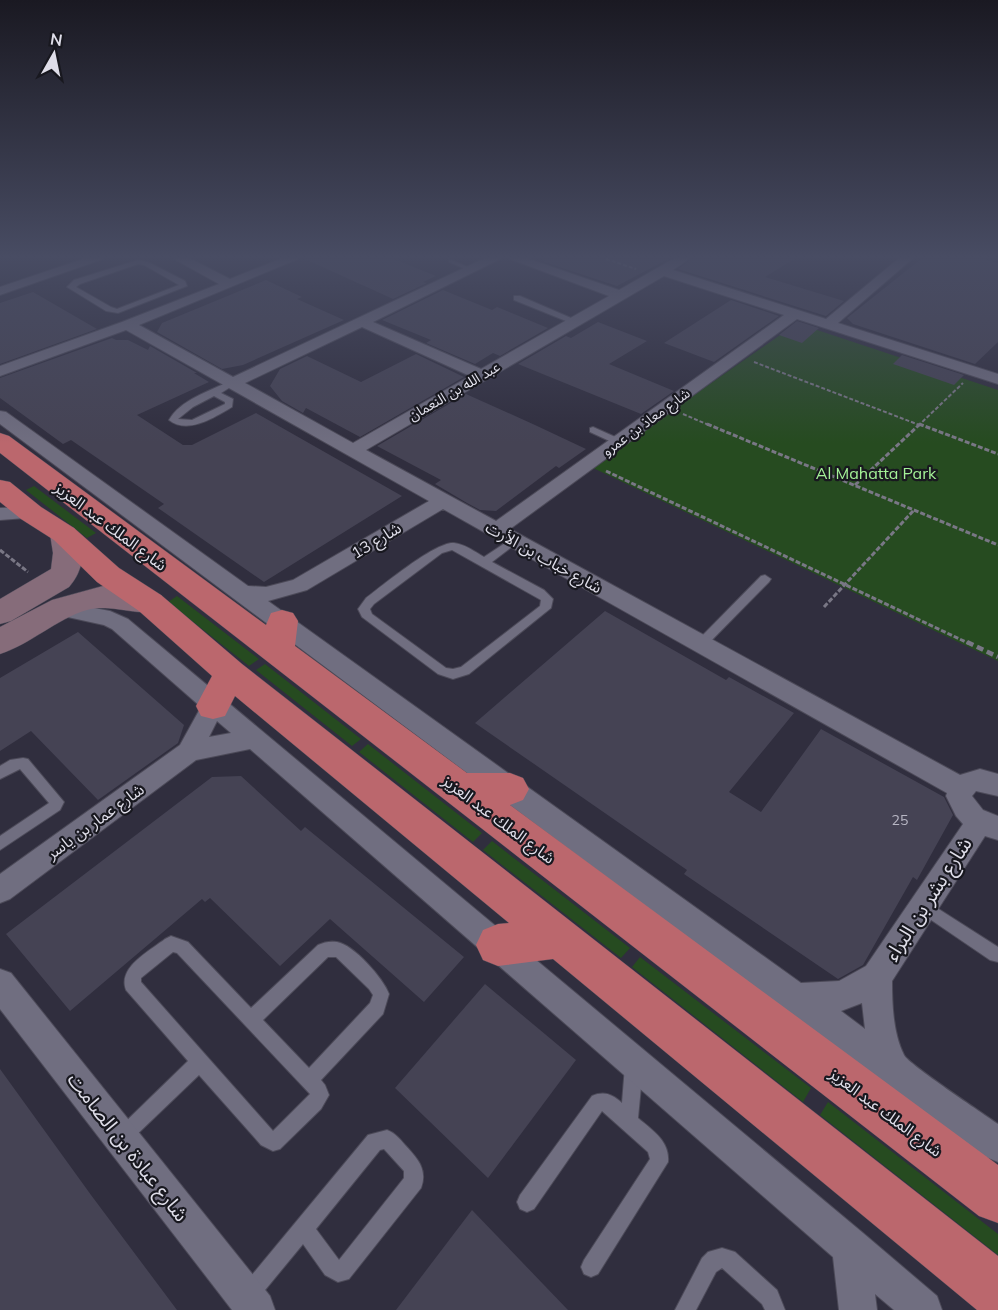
<svg xmlns="http://www.w3.org/2000/svg" width="998" height="1310" viewBox="0 0 998 1310" font-family="Mulish,'Noto Sans Arabic',sans-serif">
	<rect width="100%" height="100%" fill="#302e3e"/>
	<g fill="#264b20">
		<polygon points="802,325 998,390 998,661 591,467 793,326"/>
		<polygon points="34,486 96,533 87,538 26,490"/>
		<polygon points="177,596 259,659 249,666 168,602"/>
		<polygon points="265,664 361,739 352,746 256,670"/>
		<polygon points="368,744 482,833 473,842 359,752"/>
		<polygon points="492,841 630,948 621,958 483,850"/>
		<polygon points="640,957 811,1088 803,1102 632,967"/>
		<polygon points="828,1102 998,1234 998,1255 820,1115"/>
	</g>
	<g fill="#454354">
		<polygon points="305,259 394,259 436,276 423,282 427,283 393,299"/>
		<polygon points="545,259 668,259 617,286 544,262"/>
		<polygon points="691,259 794,259 765,277 844,301 826,316 678,269"/>
		<polygon points="921,259 983,259 998,263 998,342 975,364 853,324 847,318"/>
		<polygon points="266,280 302,297 297,299 344,320 243,365 222,369 157,332 162,323"/>
		<polygon points="443,290 492,310 497,307 548,328 500,356 493,353 475,364 426,343 431,340 382,320"/>
		<polygon points="33,292 97,329 0,364 0,303"/>
		<polygon points="731,300 779,316 714,362 664,343"/>
		<polygon points="797,321 819,328 802,343 779,335"/>
		<polygon points="598,322 647,341 609,364 674,391 641,414 518,364 566,336 571,338"/>
		<polygon points="112,338 116,340 128,340 148,350 150,346 197,373 194,373 209,382 137,415 183,445 192,445 256,413 402,496 264,582 158,508 164,504 71,440 63,444 0,398 0,378"/>
		<polygon points="416,354 464,377 360,437 306,408 303,413 282,401 270,386 280,369 307,356 361,382"/>
		<polygon points="902,355 964,375 954,385 893,364"/>
		<polygon points="466,394 535,425 586,449 559,468 556,466 496,511 480,510 467,503 435,484 441,480 377,446"/>
		<polygon points="605,611 726,680 729,677 794,713 729,792 761,812 821,729 944,797 953,815 917,880 913,877 863,965 838,979 684,874 687,870 475,723"/>
		<polygon points="78,632 184,725 178,743 98,800 31,731 0,751 0,678"/>
		<polygon points="241,776 301,831 305,827 464,957 424,1002 330,919 280,966 210,898 205,902 202,899 70,1011 6,934 212,777"/>
		<polygon points="485,984 576,1060 488,1178 395,1088"/>
		<polygon points="0,1069 91,1195 177,1310 0,1310"/>
		<polygon points="472,1210 568,1310 396,1310"/>
	</g>
	<g fill="none" stroke-linecap="round" stroke-linejoin="round">
		<defs>
			<g id="lane">
				<polygon points="449,259 475,270 470,271 449,262"/>
				<path d="M138,260l10,2 37,19 2,5 -69,27 -12,-2 -39,-24 7,-7zM138,264l6,1 35,20 -62,24 -6,-2 -35,-20 4,-3z"/>
				<polygon points="514,296 520,296 578,321 571,323 514,300"/>
				<path d="M230,381l7,2 -16,10 12,6 -1,8c-17,10 -44,28 -63,13 11,-20 41,-29 61,-39zM214,396l11,6v2l-33,16 -14,-1 15,-12z"/>
				<polygon points="593,427 622,440 624,442 619,445 616,444 590,432 590,428"/>
				<path d="M514,537l4,1 1,2 -1,2 -26,20 52,28 9,9 -2,9 -82,66 -16,5 -15,-5 -76,-57 -4,-8 8,-11c16,-12 70,-57 88,-55 11,1 21,9 30,14zM452,550l89,50 -1,6 -79,61 -8,2 -7,-1 -74,-54 -2,-5 4,-5 68,-51z"/>
				<polygon points="765,575 771,579 769,582 705,647 697,647 695,644 697,641 761,576"/>
				<polygon points="23,758 28,759 64,802 60,810 0,850 0,836 49,803 20,769 0,779 0,766 10,760"/>
				<polygon points="923,899 998,947 998,962 990,960 918,911 915,906 918,901"/>
				<path d="M171,936l17,6 63,66 67,-63c6,-3 13,-4 19,-3 17,3 46,36 52,52l-6,20 -62,66 4,5 4,10 -8,14 -41,40 -7,2 -12,-6 -62,-70 -70,67 -6,3 -6,-3 -3,-6 3,-6 71,-69 -62,-71c-9,-23 25,-40 39,-51zM173,952l4,1 133,141 -37,37 -132,-149v-4zM328,957h8l33,32 4,6 -3,8 -61,65 -46,-48z"/>
				<path d="M634,1057l6,3 3,6 -5,52c14,12 32,23 30,44l-70,112 -7,3 -7,-3 -3,-7 3,-7 66,-101 -2,-7 -46,-41 -68,98 -7,3 -7,-3 -3,-7 3,-7 72,-99c12,-5 20,-2 30,7l3,-37 3,-6z"/>
				<path d="M387,1130c8,3 13,9 18,15 12,13 23,24 16,43l-72,91 -11,3 -13,-7 -22,-31 -47,57 -7,3 -7,-3 -3,-7 3,-7 126,-152zM384,1149l20,22v7l-65,82 -23,-31 64,-79z"/>
				<polygon points="722,1248 735,1252 777,1290 785,1310 765,1310 762,1304 722,1268 716,1272 696,1310 675,1310 702,1258 708,1252"/>
			</g>
			<g id="street">
				<polygon points="83,259 103,259 0,295 0,287"/>
				<path d="M174,259h17l39,20 50,-20h18l-159,66 94,52 250,-118h17l-127,63 108,47 128,-73 -99,-37h19l90,31 54,-31h16l-16,11 153,49 72,-60h14l-74,64 160,51v10l-201,-65 -287,210 450,246 20,-6 18,5v22l-22,-5 -4,5 11,14 15,6v24l-13,-4 -93,145c0,23 1,52 12,74 4,9 80,59 94,69v38l-12,-5 -105,-75 -881,-658v-13l6,1 242,174 18,1 27,-7 136,-79 -303,-171 -126,46v-10l122,-44 97,-38zM664,276l120,39 -288,206 -130,-71zM362,327l108,49 -117,67 -108,-60zM443,509l504,284 -1,3 10,20 7,8 -97,142 -27,15 -38,2 -533,-382 39,-11zM862,1003l3,26 -24,-18z"/>
				<polygon points="31,507 38,509 41,513 38,517 0,520 0,508"/>
				<path d="M62,602l48,9 18,8 735,614 74,63 5,14h-48l-19,-16 2,16h-38l-6,-53 -583,-508 -54,11 -186,139 -10,4v-29l180,-129 21,-38 -89,-78 -8,-4 -50,-11 -3,-5 3,-5zM217,721l14,12 -22,4z"/>
				<polygon points="0,969 11,973 270,1296 275,1310 232,1310 0,1009"/>
			</g>
			<g id="secondary">
				<path d="M64,525l10,3c13,20 10,42 -5,59l-58,34 -11,3v-25l51,-30 2,-16 -3,-19 4,-6z"/>
				<path d="M103,586l58,9 5,8 -5,8c-24,6 -49,-8 -74,-1 -31,9 -56,34 -87,44v-27l52,-27z"/>
			</g>
			<g id="highway">
				<polygon points="0,433 9,436 266,625 271,613 282,610 293,613 298,621 295,646 467,773 510,773 523,778 529,789 523,800 510,805 998,1165 998,1223 979,1216 0,453"/>
				<polygon points="0,480 10,482 41,507 74,528 119,568 161,595 242,664 998,1256 998,1310 977,1310 553,959 498,966 483,960 476,945 483,930 498,924 509,923 235,696 225,716 213,719 201,716 196,706 212,676 139,611 97,582 54,540 21,519 0,502"/>
			</g>
		</defs>
		<use href="#lane" stroke="#4c4a58" stroke-width="2"/>
		<use href="#street" stroke="#4c4a58" stroke-width="2"/>
		<use href="#secondary" stroke="#4c4a58" stroke-width="1"/>
		<use href="#highway" stroke="#4c4a58" stroke-width="1"/>
		<g stroke="#797785" stroke-width="2" stroke-dasharray="4 2" stroke-linecap="butt">
			<polyline points="606,259 636,269"/>
			<polyline points="754,362 922,426"/>
			<polyline points="683,414 711,426"/>
			<polyline points="918,426 963,383"/>
		</g>
		<g stroke="#797785" stroke-width="3" stroke-dasharray="5 2" stroke-linecap="butt">
			<polyline points="707,424 998,545"/>
			<polyline points="919,424 998,454"/>
			<polyline points="606,471 970,644"/>
			<polyline points="855,485 920,424"/>
			<polyline points="0,550 28,572"/>
			<polyline points="824,607 914,510"/>
		</g>
		<polyline stroke="#797785" stroke-width="4.5" stroke-dasharray="7 4" stroke-linecap="butt" points="967,642 998,657"/>
		<use href="#lane" fill="#706e80" fill-rule="evenodd"/>
		<use href="#street" fill="#706e80" fill-rule="evenodd"/>
		<use href="#secondary" fill="#866c7a" fill-rule="evenodd"/>
		<use href="#highway" fill="#bb676d" fill-rule="evenodd"/>
	</g>
	<linearGradient id="sky" x2="0" y2="1"><stop stop-color="#1a1922"/><stop offset="0.58" stop-color="#484c63"/><stop offset="1" stop-color="#484c63" stop-opacity="0"/></linearGradient>
	<rect width="998" height="443" fill="url(#sky)"/>
	<g text-anchor="middle" stroke-width="4.5" stroke-linejoin="round" paint-order="stroke">
		<g font-size="14" fill="#dfdee9" stroke="#18181f">
			<text transform="translate(454 391) rotate(-30)" y="5">عبد الله بن النعمان</text>
			<text transform="translate(646 422) rotate(-36)" y="5">شارع معاذ بن عمرو</text>
		</g>
		<g font-size="14" fill="#b8b7c4">
			<text x="900" y="825">25</text>
		</g>
		<g font-size="16" fill="#a4f297" stroke="#18181f">
			<text x="876" y="479">Al Mahatta Park</text>
		</g>
		<g font-size="16" fill="#dfdee9" stroke="#18181f">
			<text transform="translate(111 526) rotate(37)" y="6">شارع الملك عبد العزيز</text>
			<text transform="translate(376 540) rotate(-31)" y="6">شارع 13</text>
			<text transform="translate(544 557) rotate(29)" y="6">شارع خباب بن الأرت</text>
			<text transform="translate(499 819) rotate(37)" y="6">شارع الملك عبد العزيز</text>
			<text transform="translate(95 821) rotate(-36)" y="6">شارع عمار بن ياسر</text>
			<text transform="translate(886 1112) rotate(37)" y="6">شارع الملك عبد العزيز</text>
		</g>
		<g font-size="20" fill="#dfdee9" stroke="#18181f">
			<text transform="translate(928 899) rotate(-57)" y="7">شارع بشر بن البراء</text>
			<text transform="translate(128 1147) rotate(52)" y="7">شارع عبادة بن الصامت</text>
		</g>
	</g>
	<g transform="translate(54 54) rotate(9)" stroke="#18181f" stroke-width="4.5" paint-order="stroke">
	<path d="M0-4.5L10 22L0 15L-10 22Z" fill="#dfdee9"/>
	<text y="-9" font-size="16" font-weight="bold" text-anchor="middle" fill="#dfdee9">N</text>
	</g>
</svg>
